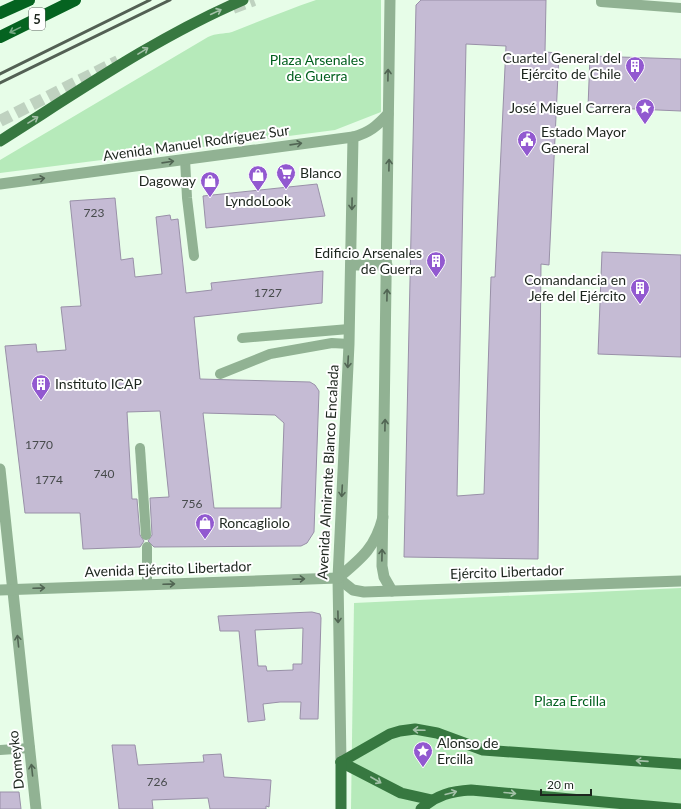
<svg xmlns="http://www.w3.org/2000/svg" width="681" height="809" viewBox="0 0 681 809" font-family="Lato,sans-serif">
	<rect width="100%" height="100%" fill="#e7fde8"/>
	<g fill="#b6eaba">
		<path d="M316,0h65v112l-46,18 -335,43v-13l208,-123c8,-4 16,-3 24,-5 28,-11 55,-22 84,-32z"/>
		<polygon points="681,588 681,809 351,809 354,603"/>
	</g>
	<g fill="#c5bbd4" stroke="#9990a8" fill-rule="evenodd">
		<path d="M421,0h125l-1,52 14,1 -10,212 -8,-1 -3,295 -134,-2 12,-552zM466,44l40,2 -11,231h-4l-7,217 -27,2z"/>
		<polygon points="590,56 681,59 681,111 588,107"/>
		<polygon points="317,184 325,216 206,228 203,196"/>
		<path d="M115,198l6,62 12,-2 2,19 27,-3 -6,-57 14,-2 1,5 7,-1 8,74 26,-3 -1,-7 112,-12 -1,32 -128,14 6,62 110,3 5,3 4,6 -5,141 -7,11 -6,3 -147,1 -6,-6 4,-6 -2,-37 19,-1 -9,-86 -33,1 5,87h5l3,36 4,6 -4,6 -57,2 -3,-36h-55l-20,-167 31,-2 1,8 29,-2 -5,-43 20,-1 -11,-105zM203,413l72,2 9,8 -3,85h-67z"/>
		<polygon points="602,252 681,255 681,357 598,354"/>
		<path d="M312,612l8,2 1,4 -3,101h-18l1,-17h-21l-17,2 2,16 -17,2 -9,-91h-19l-2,-15zM303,628l-1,36h-9v6l-26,1 -1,-5h-8l-3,-36z"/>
		<polygon points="112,745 135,745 138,765 204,762 203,755 221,754 224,777 271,780 269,807 266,806 266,809 210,809 208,798 152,800 153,809 119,809"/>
		<polygon points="0,792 19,792 21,809 0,809"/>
	</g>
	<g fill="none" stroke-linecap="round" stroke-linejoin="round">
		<g stroke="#bfd2c0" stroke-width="12" stroke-dasharray="12 6" stroke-linecap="butt">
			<polyline points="233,8 254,0"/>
			<polyline points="0,121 118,61"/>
		</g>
		<g stroke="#91b293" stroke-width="10">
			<polyline points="601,0 601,2 681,8"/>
			<polyline points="185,159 187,198 194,256"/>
			<polyline points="242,338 349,329"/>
			<polyline points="220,374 270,354 332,343 349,344"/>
			<polyline points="140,448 146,535"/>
			<polyline points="147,547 147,585"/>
			<polyline points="0,750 30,748"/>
		</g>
		<g stroke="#91b293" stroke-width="11">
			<polyline points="390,0 382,566 384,577 392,591"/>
			<polyline points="353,137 349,344 338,578 353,590 364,592 681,581"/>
			<path d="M0,184l353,-47c16,-4 24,-11 35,-23"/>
			<polyline points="351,265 387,265"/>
			<polyline points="0,469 36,809"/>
		</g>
		<g stroke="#91b293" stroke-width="11">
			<polyline points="338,578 341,762"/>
			<path d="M338,578c24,-20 37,-30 45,-61"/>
			<polyline points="0,590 338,578"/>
		</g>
		<g stroke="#377840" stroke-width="11">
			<path d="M0,141c79,-50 157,-104 243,-141"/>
			<polyline points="341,762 390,734 400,731 415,729 437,733 483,750 681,764"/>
			<polyline points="341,762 401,793 432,800"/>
			<polyline points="341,809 341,762"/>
			<path d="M421,809c15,-14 31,-18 50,-19l210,19"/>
		</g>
		<g stroke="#056320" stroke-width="12">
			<polyline points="0,13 29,0"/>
			<polyline points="0,37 75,0"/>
		</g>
		<g stroke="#536054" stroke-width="3">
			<polyline points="0,74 150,0"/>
			<polyline points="0,83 170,0"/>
		</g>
	</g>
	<defs><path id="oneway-shaft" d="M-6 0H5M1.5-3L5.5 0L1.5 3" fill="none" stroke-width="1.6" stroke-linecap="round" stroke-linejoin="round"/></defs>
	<g stroke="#a5c2a9">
		<use href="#oneway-shaft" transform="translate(216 12) rotate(-25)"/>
		<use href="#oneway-shaft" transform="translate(143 51) rotate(-32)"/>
		<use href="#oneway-shaft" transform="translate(33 120) rotate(-32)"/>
		<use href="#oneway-shaft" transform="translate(419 730) rotate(-178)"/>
		<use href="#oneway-shaft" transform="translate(642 761) rotate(-176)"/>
		<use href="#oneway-shaft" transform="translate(376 780) rotate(30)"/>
		<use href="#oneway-shaft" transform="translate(451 793) rotate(-15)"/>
		<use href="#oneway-shaft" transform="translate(510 793) rotate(5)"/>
	</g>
	<use stroke="#76a984" href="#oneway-shaft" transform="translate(15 30) rotate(154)"/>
	<g stroke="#516553">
		<use href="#oneway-shaft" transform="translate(388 75) rotate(-89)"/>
		<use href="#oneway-shaft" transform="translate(296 144) rotate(-8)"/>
		<use href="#oneway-shaft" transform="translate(168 162) rotate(-8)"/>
		<use href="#oneway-shaft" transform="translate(389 165) rotate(-89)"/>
		<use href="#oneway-shaft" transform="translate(39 179) rotate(-8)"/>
		<use href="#oneway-shaft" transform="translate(352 204) rotate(91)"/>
		<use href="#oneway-shaft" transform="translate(387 295) rotate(-89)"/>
		<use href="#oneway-shaft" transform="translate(348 362) rotate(93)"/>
		<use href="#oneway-shaft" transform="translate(385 425) rotate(-89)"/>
		<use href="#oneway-shaft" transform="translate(342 491) rotate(93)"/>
		<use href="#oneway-shaft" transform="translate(382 555) rotate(-89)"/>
		<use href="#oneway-shaft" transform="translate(299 579) rotate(-2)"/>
		<use href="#oneway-shaft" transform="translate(169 584) rotate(-2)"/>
		<use href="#oneway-shaft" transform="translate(39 588) rotate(-2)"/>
		<use href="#oneway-shaft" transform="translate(338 617) rotate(89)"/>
		<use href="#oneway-shaft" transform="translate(18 641) rotate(-96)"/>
		<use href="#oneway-shaft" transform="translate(32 770) rotate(-96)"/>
	</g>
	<defs>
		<symbol id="building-pin" viewBox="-11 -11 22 30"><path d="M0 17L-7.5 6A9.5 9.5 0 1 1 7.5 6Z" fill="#9259d0" stroke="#fff"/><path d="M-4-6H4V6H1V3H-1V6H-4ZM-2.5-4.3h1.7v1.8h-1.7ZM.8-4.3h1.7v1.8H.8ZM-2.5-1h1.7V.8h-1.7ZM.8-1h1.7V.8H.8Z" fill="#fff"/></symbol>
		<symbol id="sight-pin" viewBox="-11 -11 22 30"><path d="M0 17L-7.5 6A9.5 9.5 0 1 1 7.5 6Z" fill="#9259d0" stroke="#fff"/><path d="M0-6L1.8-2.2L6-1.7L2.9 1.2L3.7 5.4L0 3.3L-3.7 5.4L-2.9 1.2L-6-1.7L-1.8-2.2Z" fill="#fff"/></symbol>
		<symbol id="civic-pin" viewBox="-11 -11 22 30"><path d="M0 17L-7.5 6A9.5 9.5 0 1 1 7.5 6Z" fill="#9259d0" stroke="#fff"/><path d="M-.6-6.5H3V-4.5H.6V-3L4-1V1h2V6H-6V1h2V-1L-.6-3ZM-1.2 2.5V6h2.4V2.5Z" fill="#fff"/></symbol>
		<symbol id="supermarket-pin" viewBox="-11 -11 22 30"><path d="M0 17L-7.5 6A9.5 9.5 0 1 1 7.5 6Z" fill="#9259d0" stroke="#fff"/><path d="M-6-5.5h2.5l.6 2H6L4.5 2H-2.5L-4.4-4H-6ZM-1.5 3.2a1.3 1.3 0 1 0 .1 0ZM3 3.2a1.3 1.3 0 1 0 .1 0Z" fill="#fff"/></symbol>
		<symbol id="shop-pin" viewBox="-11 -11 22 30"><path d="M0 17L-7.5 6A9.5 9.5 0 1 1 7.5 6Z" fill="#9259d0" stroke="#fff"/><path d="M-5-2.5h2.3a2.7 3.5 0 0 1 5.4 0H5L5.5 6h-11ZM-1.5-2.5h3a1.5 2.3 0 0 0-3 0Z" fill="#fff"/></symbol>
	</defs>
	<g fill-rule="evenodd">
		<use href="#building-pin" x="624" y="55" width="22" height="30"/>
		<use href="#sight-pin" x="634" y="97" width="22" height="30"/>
		<use href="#civic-pin" x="516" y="129" width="22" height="30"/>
		<use href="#supermarket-pin" x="275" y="162" width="22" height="30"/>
		<use href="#shop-pin" x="247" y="164" width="22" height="30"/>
		<use href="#shop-pin" x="199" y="170" width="22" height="30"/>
		<use href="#building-pin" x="425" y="250" width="22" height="30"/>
		<use href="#building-pin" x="629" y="277" width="22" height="30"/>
		<use href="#building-pin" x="30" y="373" width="22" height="30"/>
		<use href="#shop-pin" x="194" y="512" width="22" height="30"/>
		<use href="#sight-pin" x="412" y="740" width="22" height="30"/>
	</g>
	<g text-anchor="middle" stroke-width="4" stroke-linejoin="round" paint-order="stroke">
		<g font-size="12" fill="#474b4c">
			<text x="94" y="217">723</text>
			<text x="268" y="297">1727</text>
			<text x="39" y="449">1770</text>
			<text x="104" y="478">740</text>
			<text x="49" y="484">1774</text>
			<text x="192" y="508">756</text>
			<text x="157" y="786">726</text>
		</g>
		<rect fill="#fff" stroke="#616762" stroke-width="1" x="29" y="8" width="16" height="22" rx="3"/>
		<g font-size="13" font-weight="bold" fill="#1d261e">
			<text x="37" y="24">5</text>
		</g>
		<g font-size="14" fill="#1d261e" stroke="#fff" text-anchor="end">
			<text x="621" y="63">Cuartel General del<tspan x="621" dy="16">Ejército de Chile</tspan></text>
			<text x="631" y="113">José Miguel Carrera</text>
			<text x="541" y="137" text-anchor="start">Estado Mayor<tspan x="541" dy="16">General</tspan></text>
			<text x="300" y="178" text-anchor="start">Blanco</text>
			<text x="196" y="186">Dagoway</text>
			<text x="258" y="206" text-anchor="middle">LyndoLook</text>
			<text x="422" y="258">Edificio Arsenales<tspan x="422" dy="16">de Guerra</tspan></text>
			<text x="626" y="285">Comandancia en<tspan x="626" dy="16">Jefe del Ejército</tspan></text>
			<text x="55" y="389" text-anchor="start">Instituto ICAP</text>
			<text x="219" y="528" text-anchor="start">Roncagliolo</text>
			<text x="437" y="748" text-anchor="start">Alonso de<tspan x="437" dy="16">Ercilla</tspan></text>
		</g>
		<g font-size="14" fill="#005f1d" stroke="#fff">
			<text x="317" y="65">Plaza Arsenales<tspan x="317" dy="16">de Guerra</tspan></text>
			<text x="570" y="706">Plaza Ercilla</text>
		</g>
		<g font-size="14" fill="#1d261e" stroke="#fff">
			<text transform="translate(196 143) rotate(-8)" y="5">Avenida Manuel Rodríguez Sur</text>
			<text transform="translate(328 472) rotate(-87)" y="5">Avenida Almirante Blanco Encalada</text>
			<text transform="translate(168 569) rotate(-2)" y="5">Avenida Ejército Libertador</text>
			<text transform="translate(507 572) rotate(-2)" y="5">Ejército Libertador</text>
			<text transform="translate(16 760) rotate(-96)" y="5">Domeyko</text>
		</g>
	</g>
	<path d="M541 789v6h50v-6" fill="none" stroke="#1d261e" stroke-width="2"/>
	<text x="547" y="789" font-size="12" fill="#1d261e" stroke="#ffffff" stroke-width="3" paint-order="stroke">20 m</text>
</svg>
